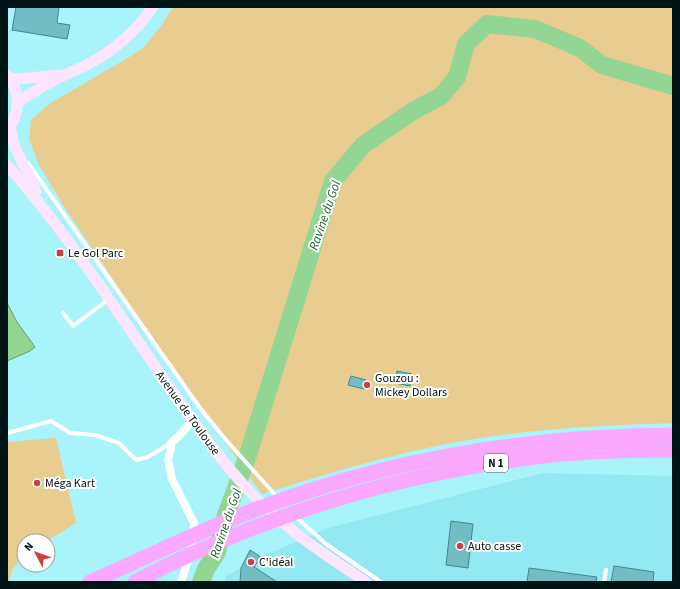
<svg xmlns="http://www.w3.org/2000/svg" width="680" height="589" viewBox="0 0 680 589" font-family="'Source Sans 3',sans-serif">
	<rect width="100%" height="100%" fill="#a9f3fb"/>
	<polygon fill="#93e8f1" points="543,473 673,476 673,582 225,582 226,576 261,557 328,528"/>
	<g fill="#e9cc8f">
		<path d="M173,7h500v416c-69,2 -138,6 -206,17 -69,12 -138,33 -205,54l-71,-99 -126,-187 -26,-43 -10,-26 2,-19 18,-16 82,-48 13,-9 17,-21z"/>
		<polygon points="56,438 76,523 47,541 24,541 24,555 12,570 9,582 7,582 7,442"/>
	</g>
	<g fill="#93d694" stroke="#679c6e">
		<polygon points="7,303 17,322 35,347 30,351 7,361"/>
		<path d="M217,552l-11,30h-13c5,-15 11,-20 24,-30z"/>
	</g>
	<g fill="none" stroke-linecap="round" stroke-linejoin="round">
		<polyline stroke="#93d694" stroke-width="18" points="201,582 206,569 217,552 225,518 248,455 333,181 363,145 413,111 441,96 457,77 466,44 487,24 535,29 580,48 602,65 673,86"/>
	</g>
	<g fill="#73bcc4" stroke="#3f8890">
		<polygon points="16,7 59,7 57,23 70,25 67,39 12,30"/>
		<polygon points="397,371 412,374 410,386 395,383"/>
		<polygon points="351,376 366,380 364,389 348,385"/>
		<polygon points="451,521 473,524 468,568 446,565"/>
		<polygon points="250,550 261,557 254,567 277,582 240,582 241,568"/>
		<polygon points="614,566 654,572 653,582 611,582"/>
		<polygon points="529,568 597,577 596,582 527,582"/>
	</g>
	<g fill="none" stroke-linecap="round" stroke-linejoin="round">
		<g stroke="#fff" stroke-width="4">
			<polyline points="28,163 200,408 226,440 279,499"/>
			<polyline points="63,313 73,326 108,300"/>
			<polyline points="7,433 51,421 70,433 95,435 119,443 136,460 148,457 171,443"/>
			<polyline points="296,517 326,544 381,582"/>
			<polyline points="604,582 606,570"/>
		</g>
		<polyline stroke="#fff" stroke-width="8" points="181,582 192,548 194,523 172,479 168,460 171,449 171,443 181,434 192,420"/>
		<g stroke="#fee5ff" stroke-width="11">
			<path d="M7,75c14,15 13,41 0,56"/>
			<polyline points="10,78 19,79 59,75"/>
			<path d="M17,104c15,-12 32,-22 50,-30 8,-4 17,-7 25,-12 25,-14 44,-31 61,-55"/>
			<polyline points="10,127 15,147 36,191"/>
			<path d="M7,165c61,68 109,146 161,220 29,42 58,84 94,119 31,30 68,54 104,78"/>
		</g>
		<g stroke="#faa9ff" stroke-width="15">
			<path d="M90,582c53,-23 105,-49 159,-70 135,-52 280,-76 424,-77"/>
			<path d="M135,582c132,-70 278,-112 426,-128 37,-3 75,-4 112,-4"/>
		</g>
	</g>
	<g fill="#ce3f3f" stroke="#fff" stroke-width="1.5">
		<rect x="56" y="249" width="8" height="8" rx="2"/>
		<circle cx="367" cy="385" r="4"/>
		<circle cx="37" cy="483" r="4"/>
		<circle cx="460" cy="546" r="4"/>
		<circle cx="251" cy="562" r="4"/>
	</g>
	<g text-anchor="middle" stroke-width="4" stroke-linejoin="round" paint-order="stroke">
		<rect fill="#fff" stroke="#4c5a5c" stroke-width="1" x="484" y="454" width="24" height="18" rx="3"/>
		<g font-size="11" font-weight="bold" fill="#001416">
			<text x="496" y="467">N 1</text>
		</g>
		<g font-size="12" fill="#001416" stroke="#fff" text-anchor="start">
			<text x="68" y="257">Le Gol Parc</text>
			<text x="375" y="382">Gouzou :<tspan x="375" dy="14">Mickey Dollars</tspan></text>
			<text x="45" y="487">Méga Kart</text>
			<text x="468" y="550">Auto casse</text>
			<text x="259" y="566">C'idéal</text>
		</g>
		<g font-size="12" fill="#001416" stroke="#fff">
			<text transform="translate(188 413) rotate(54)" y="4">Avenue de Toulouse</text>
		</g>
		<g font-size="13" font-style="italic" fill="#1e6125" stroke="#fff">
			<text transform="translate(324 215) rotate(-71)" y="5">Ravine du Gol</text>
			<text transform="translate(225 523) rotate(-71)" y="5">Ravine du Gol</text>
		</g>
	</g>
	<rect width="680" height="589" fill="none" stroke="#001416" stroke-width="16"/>
	<g transform="translate(36 553) rotate(311)"><circle r="19" fill="#ffffff" stroke="#99a1a2"/>
	<path d="M0-3L7 15L0 10L-7 15Z" fill="#ce3f3f"/>
	<text y="-6" font-size="11" font-weight="bold" text-anchor="middle" fill="#001416">N</text>
	</g>
</svg>
